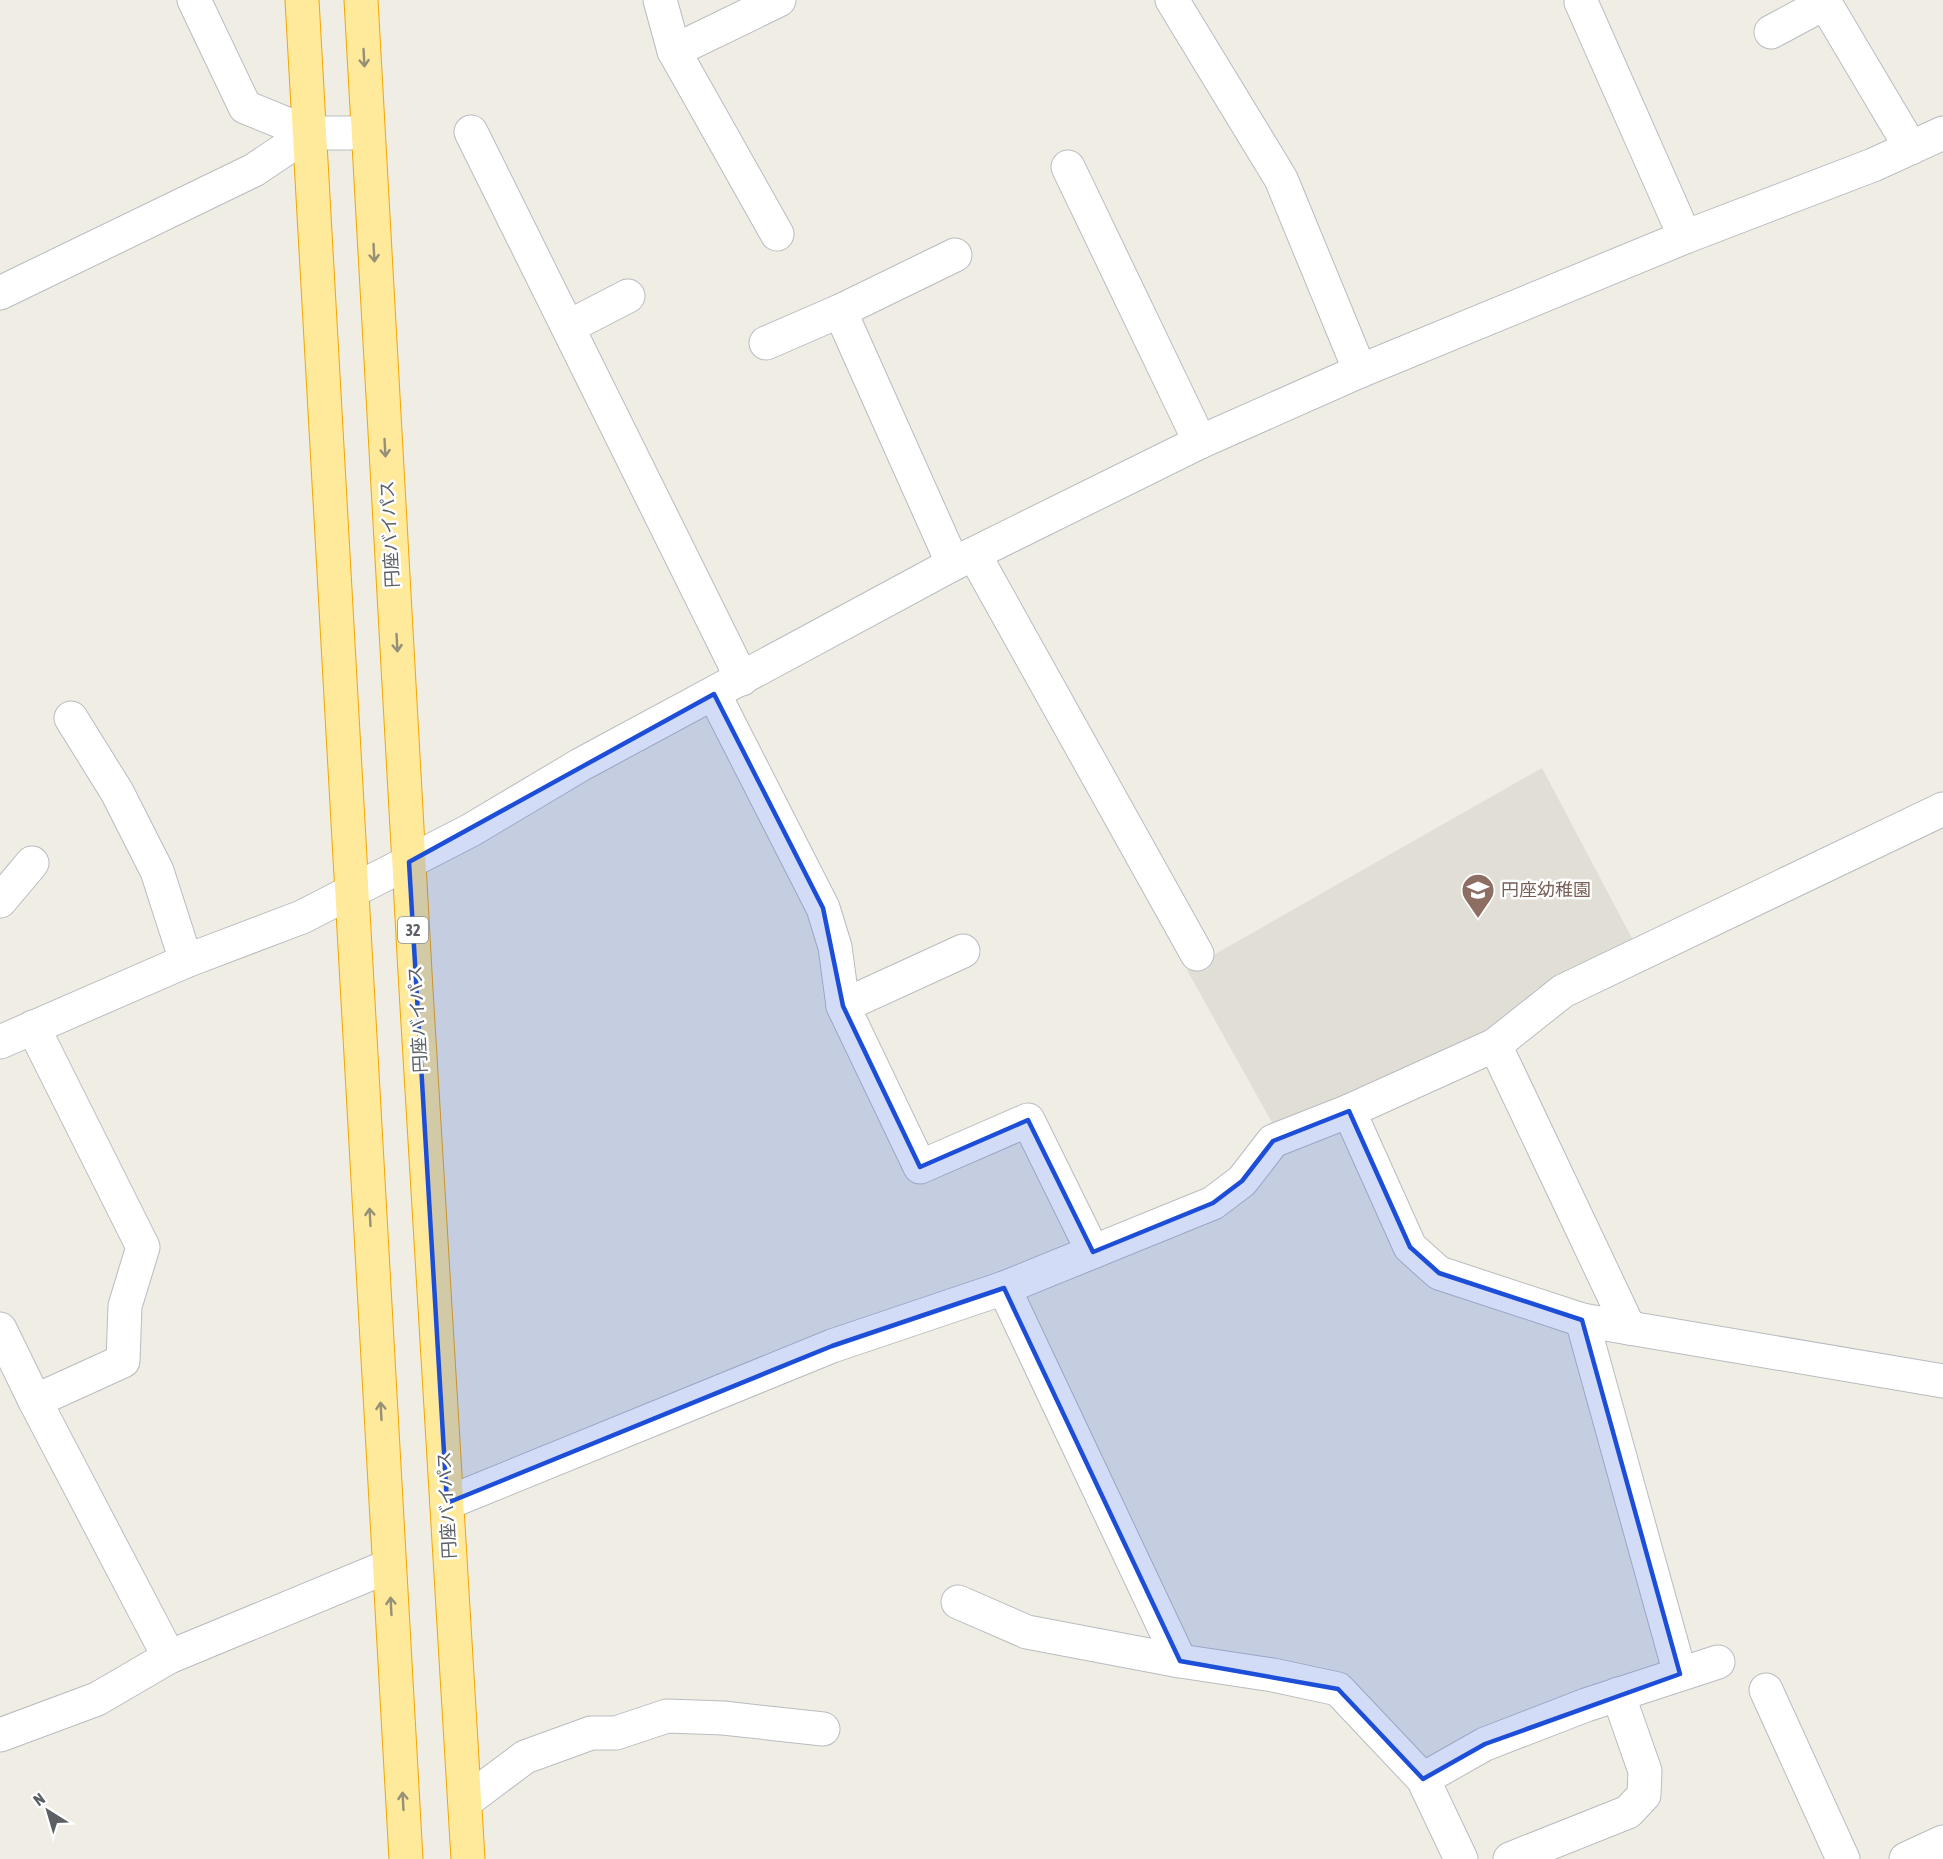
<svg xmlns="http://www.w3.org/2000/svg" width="1943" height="1859" viewBox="0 0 1943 1859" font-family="'Asap Condensed','Noto Sans JP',sans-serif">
	<rect width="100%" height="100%" fill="#efede4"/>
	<polygon fill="#e1ded5" points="1542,768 1635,944 1536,989 1488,1038 1274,1126 1187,970"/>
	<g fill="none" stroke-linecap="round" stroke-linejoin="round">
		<defs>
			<g id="minor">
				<polyline points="194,0 245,107 309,133"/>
				<polyline points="660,0 674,51 777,234"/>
				<polyline points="1172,0 1281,179 1360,371"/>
				<polyline points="1581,2 1685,237"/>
				<polyline points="1771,32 1825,3 1911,148"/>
				<polyline points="674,51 779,0"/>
				<polyline points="471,132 742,679"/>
				<polyline points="1068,167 1200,442"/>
				<polyline points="0,293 254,170 309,133 367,133"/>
				<polyline points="840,311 953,564"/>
				<polyline points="568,327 628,296"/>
				<polyline points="766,343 840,311 955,255"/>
				<polyline points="974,554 1197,954"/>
				<polyline points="714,694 823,908 835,947 843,1006 920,1167 1028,1120 1093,1252"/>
				<polyline points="71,718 117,792 157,871 186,961"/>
				<polyline points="0,901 32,863"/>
				<polyline points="843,1006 963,951"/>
				<polyline points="33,1027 143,1247 125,1306 123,1361 35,1401"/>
				<polyline points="0,1042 186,961 302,917 471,830 580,765 953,564 1200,442 1360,371 1685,237 1873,165 1943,133"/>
				<polyline points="1495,1045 1629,1328"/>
				<polyline points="1349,1111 1410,1247 1439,1273 1582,1320 1943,1381"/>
				<polyline points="1004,1288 1180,1661"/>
				<polyline points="1582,1320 1680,1674"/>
				<polyline points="0,1329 35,1401 169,1657"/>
				<polyline points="447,1503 832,1346 1004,1288 1213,1203 1242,1181 1273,1141 1349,1111 1495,1045 1563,991 1943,809"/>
				<polyline points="958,1602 1027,1632 1180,1661 1273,1675 1338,1689 1423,1779 1461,1859"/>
				<polyline points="1766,1690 1843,1859"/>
				<polyline points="0,1735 97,1699 169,1657 389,1566"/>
				<polyline points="1423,1779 1485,1744 1586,1705 1718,1662"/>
				<polyline points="465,1802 525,1757 591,1733 616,1733 667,1716 723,1718 823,1729"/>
				<polyline points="1510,1859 1628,1812 1644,1795 1645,1771 1618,1694"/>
				<polyline points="1906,1859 1943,1842"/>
			</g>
			<g id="trunk">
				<polyline points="302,0 406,1859"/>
				<polyline points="361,0 416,990 468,1859"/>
			</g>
		</defs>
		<use href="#minor" stroke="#b9bcc0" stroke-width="35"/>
		<use href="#trunk" stroke="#f3a600" stroke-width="35"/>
		<use href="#minor" stroke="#fff" stroke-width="33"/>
		<use href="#trunk" stroke="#ffe99a" stroke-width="33"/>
	</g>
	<defs><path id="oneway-shaft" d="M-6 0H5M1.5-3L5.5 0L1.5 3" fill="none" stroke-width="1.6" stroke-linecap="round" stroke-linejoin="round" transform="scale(1.5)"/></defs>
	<g stroke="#959078">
		<use href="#oneway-shaft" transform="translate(364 58) rotate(87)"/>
		<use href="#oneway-shaft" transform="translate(374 253) rotate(87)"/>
		<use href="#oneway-shaft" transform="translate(385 448) rotate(87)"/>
		<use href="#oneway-shaft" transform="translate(397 643) rotate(87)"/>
		<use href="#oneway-shaft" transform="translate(370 1217) rotate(-93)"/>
		<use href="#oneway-shaft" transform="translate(381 1411) rotate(-93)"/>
		<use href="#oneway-shaft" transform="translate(391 1606) rotate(-93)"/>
		<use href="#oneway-shaft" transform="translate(403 1801) rotate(-93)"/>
	</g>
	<path fill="#1d4ed8" fill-opacity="0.2" stroke="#1d4ed8" stroke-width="4.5" stroke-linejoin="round" d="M714,694l109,214 20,98 77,161 108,-47 65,132 120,-49 29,-22 31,-40 76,-30 61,136 29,26 143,47 98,354 -195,70 -62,35 -85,-90 -158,-28 -176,-373 -172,58 -385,157 -38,-641z"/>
	<defs>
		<symbol id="school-pin" viewBox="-11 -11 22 30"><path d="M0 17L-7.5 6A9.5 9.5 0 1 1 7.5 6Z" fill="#8d6e63" stroke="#fff"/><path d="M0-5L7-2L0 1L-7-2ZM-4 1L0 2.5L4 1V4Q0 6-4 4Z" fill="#fff"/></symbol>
	</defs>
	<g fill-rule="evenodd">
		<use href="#school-pin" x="1459" y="871" width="38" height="52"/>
	</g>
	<g text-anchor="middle" stroke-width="5" stroke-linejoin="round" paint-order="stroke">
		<rect fill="#fff" stroke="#8d9093" stroke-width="1.5" x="398" y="917" width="30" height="26" rx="4.5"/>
		<g font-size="16" font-weight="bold" fill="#5c6065">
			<text x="413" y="936">32</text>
		</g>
		<g font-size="18" fill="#5c6065" stroke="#fff">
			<text transform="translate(390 534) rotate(-93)" y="6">円座バイパス</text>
			<text transform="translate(418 1019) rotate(-93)" y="6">円座バイパス</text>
			<text transform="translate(447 1505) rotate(-93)" y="6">円座バイパス</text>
		</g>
		<g font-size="18" fill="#785e54" stroke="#fff" text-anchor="start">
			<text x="1501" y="896">円座幼稚園</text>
		</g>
	</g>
	<g transform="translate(48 1811) rotate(323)" stroke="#ffffff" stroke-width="4.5" paint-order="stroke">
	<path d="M0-4.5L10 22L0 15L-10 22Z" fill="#5c6065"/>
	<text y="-9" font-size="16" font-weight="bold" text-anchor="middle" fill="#5c6065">N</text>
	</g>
</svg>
